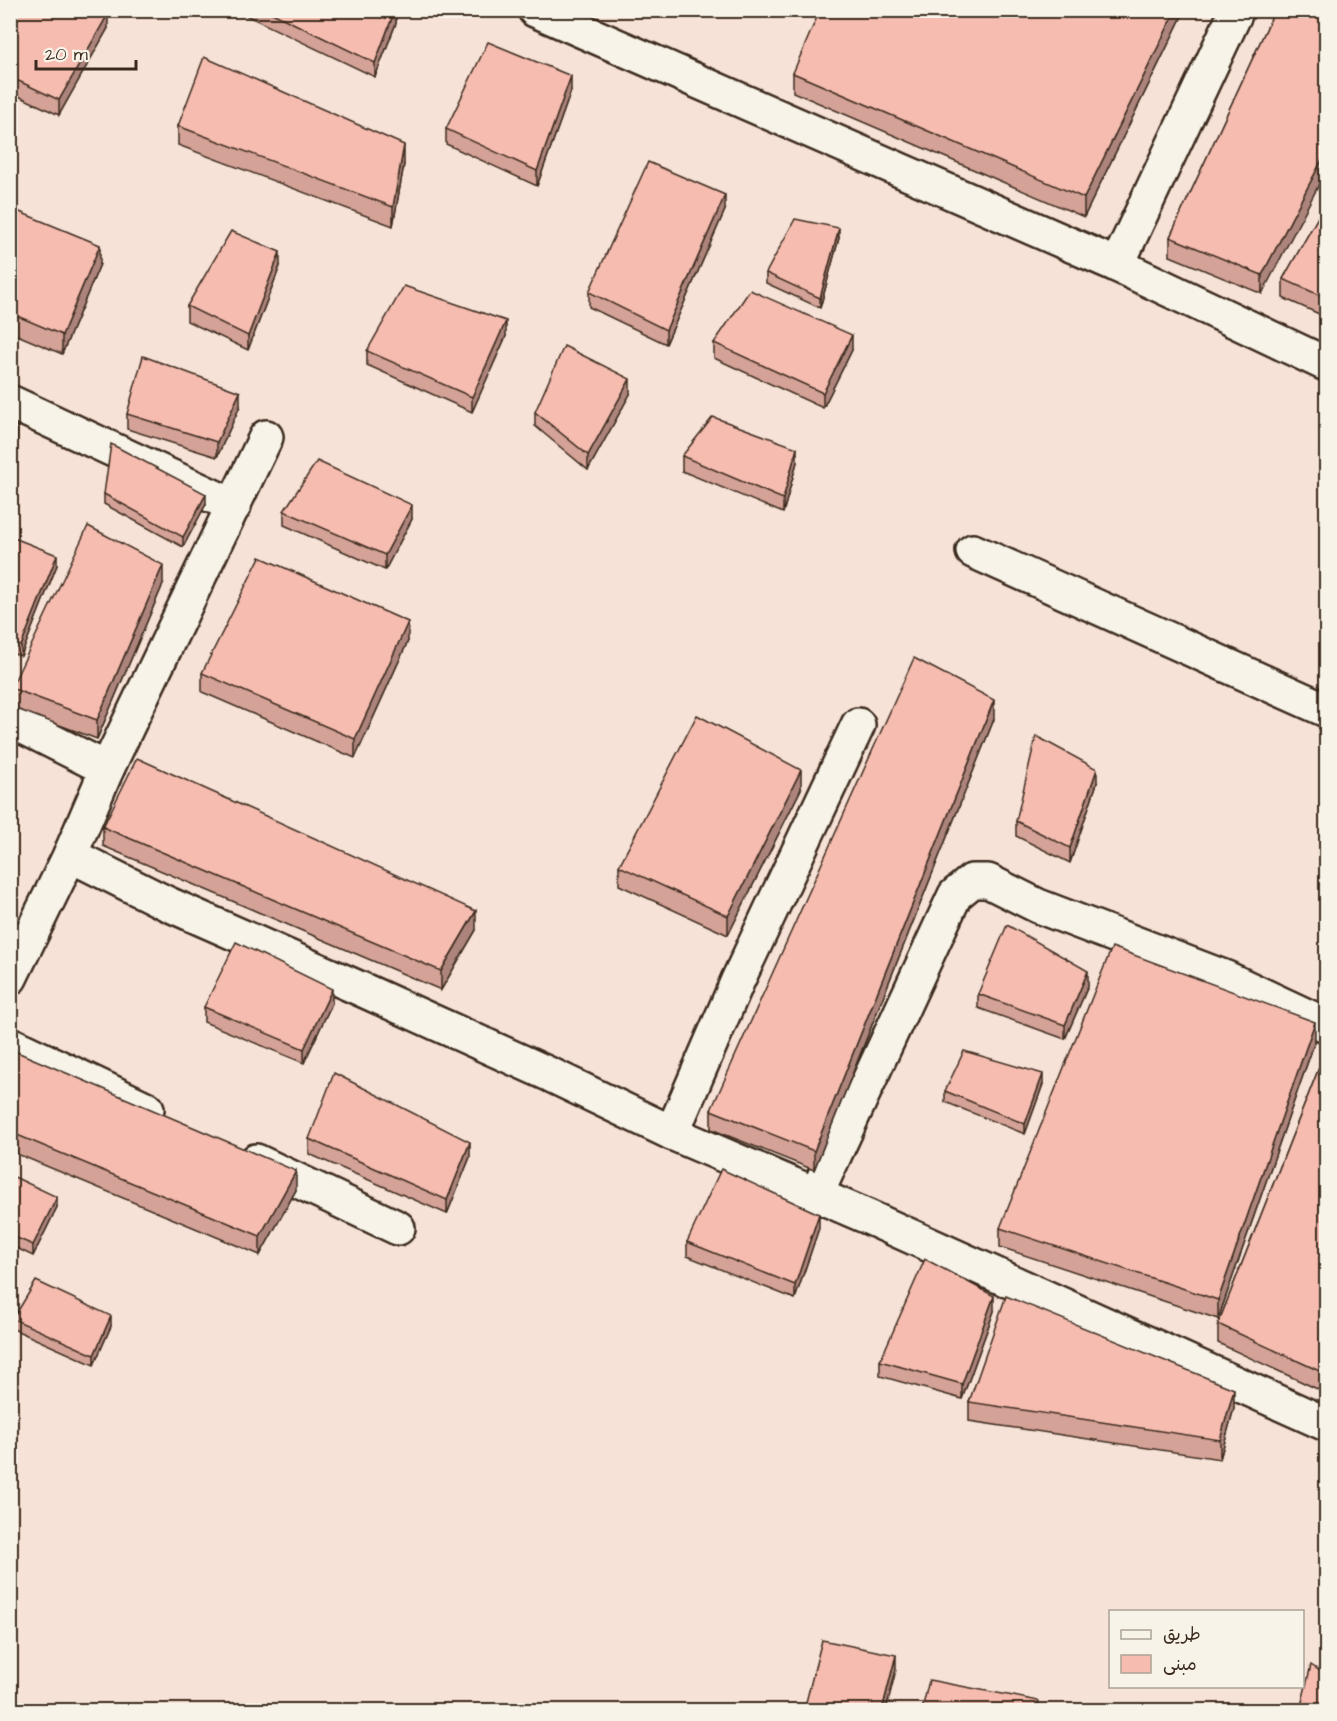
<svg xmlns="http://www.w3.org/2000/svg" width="1337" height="1721" viewBox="0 0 1337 1721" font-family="'Architects Daughter','Playpen Sans Arabic',sans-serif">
	<rect width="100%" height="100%" fill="#f7e2d7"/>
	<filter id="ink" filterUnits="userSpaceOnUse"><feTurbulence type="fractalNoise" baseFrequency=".0167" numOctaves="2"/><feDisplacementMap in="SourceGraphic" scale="12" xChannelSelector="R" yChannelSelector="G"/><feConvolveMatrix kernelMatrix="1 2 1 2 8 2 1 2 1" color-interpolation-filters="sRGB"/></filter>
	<g filter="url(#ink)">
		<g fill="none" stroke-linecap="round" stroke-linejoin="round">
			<defs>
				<g id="minor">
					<polyline points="535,10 1117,265 1326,364"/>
					<polyline points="1117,265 1237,10"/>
					<polyline points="10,402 234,506"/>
					<polyline points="973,551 1326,710"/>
					<polyline points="10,720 107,769"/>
					<polyline points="858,725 738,980 672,1133 868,1217 1326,1424"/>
					<polyline points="70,855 107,769 266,437"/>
					<polyline points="10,978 70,855 166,903 363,990 551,1075 672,1133"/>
					<polyline points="10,1044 147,1109"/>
					<polyline points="256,1161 398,1228"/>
					<polyline points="816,1195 955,895 972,881 988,881 1038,906 1226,978 1326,1025"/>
				</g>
			</defs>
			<use href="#minor" stroke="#3b2a1e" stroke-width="38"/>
			<use href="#minor" stroke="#f7f3e8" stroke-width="33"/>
		</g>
		<g fill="#d4a297" stroke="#3b2a1e" stroke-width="1.5">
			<polygon points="10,10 108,28 59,115 10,92"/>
			<polygon points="235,10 396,10 396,23 375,77"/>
			<polygon points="1185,10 1084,217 793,92 793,73"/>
			<polygon points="1275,10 1262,294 1170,256 1170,237"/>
			<polygon points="571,91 537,186 446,144 446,129"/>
			<polygon points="178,126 404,164 393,226 178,145"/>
			<polygon points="1326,203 1326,317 1283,298 1283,279"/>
			<polygon points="10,208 100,264 62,354 10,332"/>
			<polygon points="725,210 666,344 589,307 589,292"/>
			<polygon points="839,238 820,308 766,283 766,273"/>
			<polygon points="280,266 248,350 187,321 187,306"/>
			<polygon points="506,336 472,412 367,365 367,351"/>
			<polygon points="714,343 852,350 823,408 714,358"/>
			<polygon points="630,394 588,470 535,426 535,412"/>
			<polygon points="240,406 217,457 127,429 127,414"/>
			<polygon points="682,456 797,462 783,513 682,471"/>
			<polygon points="104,494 206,504 183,547 104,504"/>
			<polygon points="284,511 412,519 385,570 284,525"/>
			<polygon points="10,546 57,565 21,656 10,652"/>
			<polygon points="163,584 97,739 11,707 11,688"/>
			<polygon points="408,641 355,758 202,692 202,673"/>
			<polygon points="994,719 814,1170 711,1129 711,1110"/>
			<polygon points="1097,783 1070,863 1016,836 1016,821"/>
			<polygon points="801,789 728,935 619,885 619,866"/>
			<polygon points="103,827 476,930 441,990 103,846"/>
			<polygon points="1088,986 1065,1039 978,1008 978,994"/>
			<polygon points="332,1003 304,1063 204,1022 204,1007"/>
			<polygon points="1315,1041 1218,1319 1000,1247 1000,1228"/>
			<polygon points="10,1049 296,1190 260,1255 10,1151"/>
			<polygon points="1326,1050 1326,1393 1218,1343 1218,1324"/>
			<polygon points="1043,1084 1025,1134 945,1102 945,1091"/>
			<polygon points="309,1139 470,1157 447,1214 309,1154"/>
			<polygon points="10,1175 57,1207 33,1256 10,1245"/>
			<polygon points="819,1228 795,1299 687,1256 687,1242"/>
			<polygon points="994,1311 962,1399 880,1376 880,1361"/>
			<polygon points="13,1319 111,1326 94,1365 13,1329"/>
			<polygon points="969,1402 1234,1408 1220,1459 969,1421"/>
		</g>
		<g fill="#ac847b" stroke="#3b2a1e" stroke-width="1.5">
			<polygon points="395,10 396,10 396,23 375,77 375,63"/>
			<polygon points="1176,10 1185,10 1084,217 1084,198"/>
			<polygon points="108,14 108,28 59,115 59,100"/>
			<polygon points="571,76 571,91 537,186 537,171"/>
			<polygon points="404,145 404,164 393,226 393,207"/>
			<polygon points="1326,152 1326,171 1262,294 1262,275"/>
			<polygon points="725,195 725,210 666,344 666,330"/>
			<polygon points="839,228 839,238 820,308 820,298"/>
			<polygon points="100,245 100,264 62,354 62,335"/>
			<polygon points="280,252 280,266 248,350 248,336"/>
			<polygon points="506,321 506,336 472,412 472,397"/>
			<polygon points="852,335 852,350 823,408 823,393"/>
			<polygon points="630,379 630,394 588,470 588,455"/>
			<polygon points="240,392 240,406 217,457 217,442"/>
			<polygon points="17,427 17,441 10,459 10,444"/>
			<polygon points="797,448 797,462 783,513 783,499"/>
			<polygon points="206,494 206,504 183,547 183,537"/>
			<polygon points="412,505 412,519 385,570 385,555"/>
			<polygon points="57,555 57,565 21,656 21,646"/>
			<polygon points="163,565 163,584 97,739 97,720"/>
			<polygon points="408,622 408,641 355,758 355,739"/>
			<polygon points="994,700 994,719 814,1170 814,1151"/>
			<polygon points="1097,769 1097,783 1070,863 1070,848"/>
			<polygon points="801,770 801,789 728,935 728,916"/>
			<polygon points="476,911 476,930 441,990 441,971"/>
			<polygon points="1088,971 1088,986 1065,1039 1065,1025"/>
			<polygon points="332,989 332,1003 304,1063 304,1049"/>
			<polygon points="1315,1022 1315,1041 1218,1319 1218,1300"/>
			<polygon points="1043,1074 1043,1084 1025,1134 1025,1124"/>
			<polygon points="470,1142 470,1157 447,1214 447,1200"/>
			<polygon points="296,1171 296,1190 260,1255 260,1236"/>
			<polygon points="57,1197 57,1207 33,1256 33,1245"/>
			<polygon points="819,1214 819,1228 795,1299 795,1285"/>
			<polygon points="11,1281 11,1296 10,1299 10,1284"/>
			<polygon points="994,1296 994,1311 962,1399 962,1384"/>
			<polygon points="111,1316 111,1326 94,1365 94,1355"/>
			<polygon points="1234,1389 1234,1408 1220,1459 1220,1440"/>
			<polygon points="896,1655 896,1670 886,1710 882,1710"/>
		</g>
		<g fill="#f6bcb0" stroke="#3b2a1e" stroke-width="1.5">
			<polygon points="10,10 102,10 108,14 59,100 10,77"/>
			<polygon points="266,10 395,10 375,63"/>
			<polygon points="820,10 1176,10 1084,198 793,73"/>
			<polygon points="1275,10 1326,10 1326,152 1262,275 1170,237"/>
			<polygon points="488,42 571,76 537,171 446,129"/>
			<polygon points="204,57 404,145 393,207 178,126"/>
			<polygon points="648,162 725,195 666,330 589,292"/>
			<polygon points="1326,203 1326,298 1283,279"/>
			<polygon points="10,208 100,245 62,335 10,313"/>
			<polygon points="795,219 839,228 820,298 766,273"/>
			<polygon points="231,231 280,252 248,336 187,306"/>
			<polygon points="404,286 506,321 472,397 367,351"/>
			<polygon points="750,290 852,335 823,393 714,343"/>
			<polygon points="564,346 630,379 588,455 535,412"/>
			<polygon points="143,356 240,392 217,442 127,414"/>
			<polygon points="713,417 797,448 783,499 682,456"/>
			<polygon points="10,424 17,427 10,444"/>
			<polygon points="111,444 206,494 183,537 104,494"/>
			<polygon points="317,461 412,505 385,555 284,511"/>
			<polygon points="88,526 163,565 97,720 11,688"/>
			<polygon points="14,538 57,555 21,646 10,642 10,546"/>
			<polygon points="260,557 408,622 355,739 202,673"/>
			<polygon points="914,658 994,700 814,1151 711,1110"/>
			<polygon points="697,715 801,770 728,916 619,866"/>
			<polygon points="1036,736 1097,769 1070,848 1016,821"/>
			<polygon points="137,758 476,911 441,971 103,827"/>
			<polygon points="1007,925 1088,971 1065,1025 978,994"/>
			<polygon points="236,942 332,989 304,1049 204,1007"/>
			<polygon points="1112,947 1315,1022 1218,1300 1000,1228"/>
			<polygon points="10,1049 296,1171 260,1236 10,1132"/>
			<polygon points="1326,1050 1326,1374 1218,1324"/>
			<polygon points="964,1051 1043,1074 1025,1124 945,1091"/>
			<polygon points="334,1073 470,1142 447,1200 309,1139"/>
			<polygon points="721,1169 819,1214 795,1285 687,1242"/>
			<polygon points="10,1175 57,1197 33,1245 10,1235"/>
			<polygon points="925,1259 994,1296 962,1384 880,1361"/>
			<polygon points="36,1281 111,1316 94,1355 13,1319"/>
			<polygon points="1006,1296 1234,1389 1220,1440 969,1402"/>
			<polygon points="822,1640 896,1655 882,1710 804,1710"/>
			<polygon points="1311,1665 1326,1675 1326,1710 1300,1710"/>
			<polygon points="929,1680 1039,1701 1037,1710 922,1710"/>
		</g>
	</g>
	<rect width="1337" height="1721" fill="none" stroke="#f7f3e8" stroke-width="36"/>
	<rect x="18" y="18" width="1301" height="1685" fill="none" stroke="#3b2a1e" stroke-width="2" filter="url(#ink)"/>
	<rect x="1109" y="1610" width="195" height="78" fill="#f7f3e8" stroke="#aca397" stroke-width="1.5"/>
	<rect x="1121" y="1630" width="30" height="9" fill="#f7f3e8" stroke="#aca397" stroke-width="1.5"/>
	<text x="1163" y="1640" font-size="18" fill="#3b2a1e">طريق</text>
	<rect x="1121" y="1655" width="30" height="18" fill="#f6bcb0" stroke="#aca397" stroke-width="1.5"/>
	<text x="1163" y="1670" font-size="18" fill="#3b2a1e">مبنى</text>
	<path d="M36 60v9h100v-9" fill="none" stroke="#3b2a1e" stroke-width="3"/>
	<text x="45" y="60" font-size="18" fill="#3b2a1e" stroke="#f7f3e8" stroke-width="4.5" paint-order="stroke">20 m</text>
</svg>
